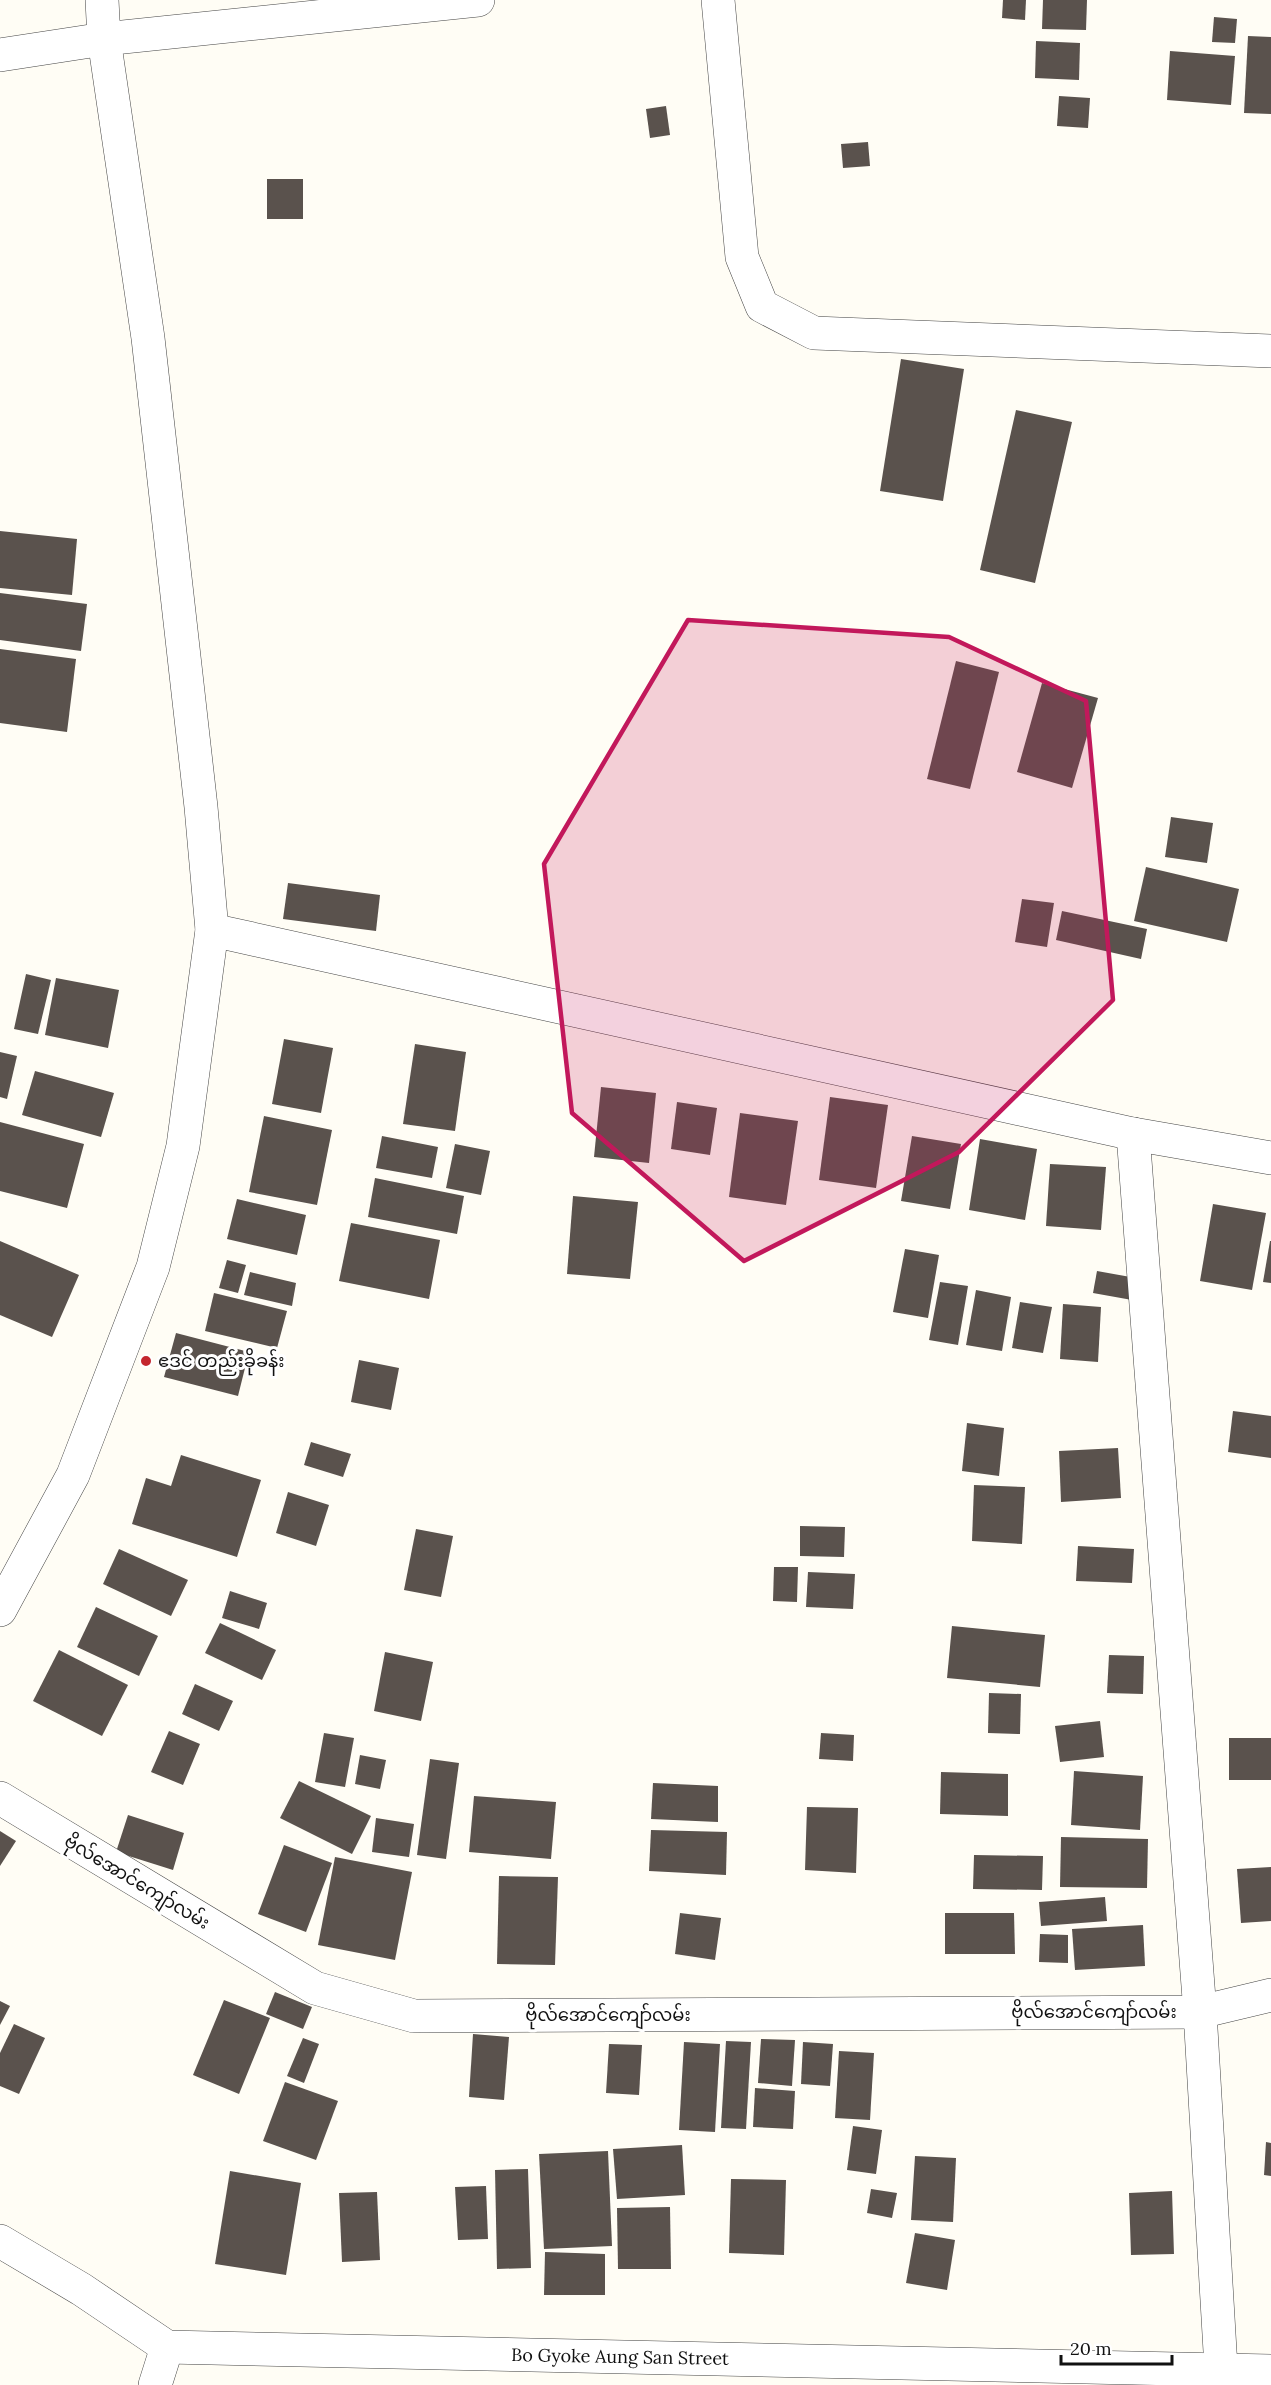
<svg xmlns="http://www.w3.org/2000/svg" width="1271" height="2385" viewBox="0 0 1271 2385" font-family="Lora,'Noto Sans Myanmar',serif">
	<rect width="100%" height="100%" fill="#fffdf5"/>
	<g fill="#5a524d">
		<polygon points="1003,0 1026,0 1025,20 1002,18"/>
		<polygon points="1043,0 1087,0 1086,30 1042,29"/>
		<polygon points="1214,17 1237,19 1235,43 1212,42"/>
		<polygon points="1248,36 1271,37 1271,114 1244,113"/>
		<polygon points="1036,41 1080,43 1079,80 1035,78"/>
		<polygon points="1170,51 1235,56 1231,105 1167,100"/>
		<polygon points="1059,96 1090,98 1088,128 1057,126"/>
		<polygon points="666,106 670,135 650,138 646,109"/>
		<polygon points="868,142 870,166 843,168 841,144"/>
		<rect x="267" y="179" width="36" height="40"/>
		<polygon points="901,359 964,369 943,501 880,491"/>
		<polygon points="1016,410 1072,422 1035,583 980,570"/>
		<polygon points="0,531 77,539 72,595 0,588"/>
		<polygon points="0,593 87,604 81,651 0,640"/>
		<polygon points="0,649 76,659 67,732 0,723"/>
		<polygon points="956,661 999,672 970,789 927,779"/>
		<polygon points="1042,683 1098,698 1072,788 1017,772"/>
		<polygon points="1171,817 1213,823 1207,863 1165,857"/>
		<polygon points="1146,867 1239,889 1227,942 1134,921"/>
		<polygon points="288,883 380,895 376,931 283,919"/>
		<polygon points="1022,899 1054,903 1047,947 1015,942"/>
		<polygon points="1062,911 1147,929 1141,959 1056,940"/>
		<polygon points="26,974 51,980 38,1034 14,1029"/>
		<polygon points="56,978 119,990 108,1048 45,1035"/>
		<polygon points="284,1039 333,1048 321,1113 272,1104"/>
		<polygon points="415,1044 466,1052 455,1131 403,1124"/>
		<polygon points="0,1052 17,1056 7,1099 0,1097"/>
		<polygon points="35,1071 114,1093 101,1137 22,1115"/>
		<polygon points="601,1087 656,1093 649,1163 594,1157"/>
		<polygon points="830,1097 888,1105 876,1188 819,1180"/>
		<polygon points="677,1102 717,1108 710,1155 671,1149"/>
		<polygon points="740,1113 798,1121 786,1205 729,1197"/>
		<polygon points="264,1116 332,1130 317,1205 249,1192"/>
		<polygon points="0,1122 84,1144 67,1208 0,1191"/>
		<polygon points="382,1136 438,1147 432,1178 376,1168"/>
		<polygon points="912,1136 961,1144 950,1209 901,1201"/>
		<polygon points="980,1139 1037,1149 1025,1220 969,1210"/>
		<polygon points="455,1144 490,1151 481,1195 446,1188"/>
		<polygon points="1050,1164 1106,1167 1101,1230 1046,1226"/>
		<polygon points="375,1178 464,1196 457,1234 368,1217"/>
		<polygon points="573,1196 638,1202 630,1279 567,1274"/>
		<polygon points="237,1199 306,1215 297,1255 227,1239"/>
		<polygon points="1213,1204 1266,1213 1252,1290 1200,1281"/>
		<polygon points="351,1223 440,1240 429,1299 339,1281"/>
		<polygon points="0,1241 79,1275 52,1337 0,1315"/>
		<polygon points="1270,1241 1271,1241 1271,1283 1263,1282"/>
		<polygon points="905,1249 939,1255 928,1318 893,1312"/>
		<polygon points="227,1260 246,1265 238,1293 219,1288"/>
		<polygon points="1097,1271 1136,1278 1132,1300 1093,1293"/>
		<polygon points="250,1272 296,1283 292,1306 244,1295"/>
		<polygon points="940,1282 968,1286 958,1345 929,1340"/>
		<polygon points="976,1290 1011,1297 1002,1351 966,1345"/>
		<polygon points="214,1293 287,1311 277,1348 205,1331"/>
		<polygon points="1020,1302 1052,1307 1043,1353 1012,1348"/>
		<polygon points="1063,1304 1101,1307 1098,1362 1060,1359"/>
		<polygon points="176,1333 249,1352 238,1396 164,1377"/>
		<polygon points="359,1360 399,1368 391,1410 351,1402"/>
		<polygon points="1233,1411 1271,1416 1271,1458 1228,1452"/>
		<polygon points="967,1423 1004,1428 999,1476 962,1471"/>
		<polygon points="311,1442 351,1454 343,1477 304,1465"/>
		<polygon points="1118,1448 1121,1498 1061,1502 1059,1451"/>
		<polygon points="181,1455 261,1480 237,1557 132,1524 146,1478 171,1486"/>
		<polygon points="974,1485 1025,1487 1022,1544 972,1541"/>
		<polygon points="288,1492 329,1505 316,1546 276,1533"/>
		<polygon points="800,1526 845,1527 844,1557 800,1556"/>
		<polygon points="416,1529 453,1536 441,1597 404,1590"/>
		<polygon points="1078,1546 1134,1549 1132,1583 1076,1581"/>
		<polygon points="119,1549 188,1580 171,1616 103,1584"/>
		<polygon points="774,1567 798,1567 797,1602 773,1601"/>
		<polygon points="808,1572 855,1574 853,1609 806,1607"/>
		<polygon points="230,1591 267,1603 259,1629 222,1618"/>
		<polygon points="96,1607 158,1636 139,1676 77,1647"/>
		<polygon points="220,1623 276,1650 262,1680 205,1653"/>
		<polygon points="952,1626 1045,1635 1040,1687 947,1678"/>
		<polygon points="59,1650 128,1685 102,1736 33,1701"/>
		<polygon points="385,1652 433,1662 421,1721 374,1711"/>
		<polygon points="1109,1655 1144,1656 1143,1694 1107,1693"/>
		<polygon points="195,1684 233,1701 219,1731 182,1714"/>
		<polygon points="989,1693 1021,1694 1020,1734 988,1733"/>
		<polygon points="1100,1721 1104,1757 1060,1762 1055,1726"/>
		<polygon points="169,1731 200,1744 183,1785 151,1772"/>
		<polygon points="324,1733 354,1738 345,1787 315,1782"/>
		<polygon points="821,1733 854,1735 853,1761 819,1759"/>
		<rect x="1229" y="1738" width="42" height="42"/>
		<polygon points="360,1755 386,1760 380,1789 355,1784"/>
		<polygon points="430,1759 459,1763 446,1859 417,1855"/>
		<polygon points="1074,1771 1143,1776 1140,1830 1071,1825"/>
		<polygon points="941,1772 1008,1774 1008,1816 940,1814"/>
		<polygon points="299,1781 371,1816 352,1854 280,1818"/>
		<polygon points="653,1783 718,1786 718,1822 651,1819"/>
		<polygon points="474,1796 556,1802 551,1859 469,1852"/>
		<polygon points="807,1807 858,1808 856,1873 805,1870"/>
		<polygon points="128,1815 184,1833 173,1870 116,1852"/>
		<polygon points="376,1818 414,1824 409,1857 372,1852"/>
		<polygon points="651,1830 727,1832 726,1875 649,1871"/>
		<polygon points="0,1831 16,1841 0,1866"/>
		<polygon points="1061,1837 1148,1839 1147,1888 1060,1887"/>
		<polygon points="284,1845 332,1863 306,1932 258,1914"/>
		<polygon points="974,1855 1043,1856 1042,1890 973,1889"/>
		<polygon points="335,1857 412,1872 395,1960 318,1945"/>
		<polygon points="1271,1867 1271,1921 1241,1923 1237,1869"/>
		<polygon points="499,1876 558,1877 555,1965 497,1964"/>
		<polygon points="1105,1897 1107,1921 1041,1926 1039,1902"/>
		<polygon points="680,1913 721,1918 715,1960 675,1954"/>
		<polygon points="945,1913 1014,1913 1015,1954 945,1954"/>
		<polygon points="1143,1925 1145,1966 1075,1970 1072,1929"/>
		<polygon points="1040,1934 1068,1935 1068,1963 1039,1962"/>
		<polygon points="275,1992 312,2007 303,2029 266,2014"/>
		<polygon points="224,2000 270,2018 239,2094 193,2075"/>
		<polygon points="0,2001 10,2006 0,2025"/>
		<polygon points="14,2024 45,2038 19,2094 0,2086 0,2053"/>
		<polygon points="473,2034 509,2037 504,2100 469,2097"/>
		<polygon points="303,2038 319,2044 304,2083 287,2076"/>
		<polygon points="761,2039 795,2040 792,2086 758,2083"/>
		<polygon points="726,2041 751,2042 746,2129 721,2128"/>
		<polygon points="684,2042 720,2044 715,2132 679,2130"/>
		<polygon points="803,2042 833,2044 830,2086 801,2084"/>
		<polygon points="609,2044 642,2045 639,2095 606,2093"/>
		<polygon points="839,2051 874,2053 870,2120 835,2118"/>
		<polygon points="285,2082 338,2101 316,2160 263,2141"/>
		<polygon points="755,2088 795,2091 793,2129 753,2127"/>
		<polygon points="853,2126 882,2130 876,2174 847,2170"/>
		<polygon points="1266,2142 1271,2143 1271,2176 1264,2175"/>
		<polygon points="682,2145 685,2195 617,2199 613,2149"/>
		<polygon points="608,2151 612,2246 544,2249 539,2154"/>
		<polygon points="915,2156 956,2158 953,2222 911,2220"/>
		<polygon points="528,2169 531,2268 497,2269 495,2170"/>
		<polygon points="230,2171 301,2183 286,2275 215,2264"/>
		<polygon points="731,2179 786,2180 784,2255 729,2253"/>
		<polygon points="486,2186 488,2239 458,2240 455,2187"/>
		<polygon points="871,2189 897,2193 892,2218 867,2213"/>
		<polygon points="1172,2191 1174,2254 1131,2255 1129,2193"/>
		<polygon points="377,2192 380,2260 342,2262 339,2193"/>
		<polygon points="670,2207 671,2269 618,2269 617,2208"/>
		<polygon points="915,2233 955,2240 947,2290 906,2283"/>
		<polygon points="545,2252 605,2254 605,2295 544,2295"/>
	</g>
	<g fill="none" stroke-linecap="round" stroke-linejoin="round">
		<defs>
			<g id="minor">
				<polyline points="718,0 742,257 762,306 814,333 1271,351"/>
				<polyline points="0,55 104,39 478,0"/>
				<polyline points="212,930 1133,1134 1271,1158"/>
				<polyline points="1133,1134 1200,2012 1222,2385"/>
				<polyline points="0,1610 73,1475 153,1267 183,1146 212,930 201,807 148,338 104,39 102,0"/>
				<polyline points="0,1798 315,1988 414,2016 1200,2012 1271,1995"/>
				<polyline points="0,2241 81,2289 167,2347 1271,2371"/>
				<polyline points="155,2385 167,2347"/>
			</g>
		</defs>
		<use href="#minor" stroke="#444" stroke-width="34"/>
		<use href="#minor" stroke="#fff" stroke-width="33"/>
	</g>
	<path fill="#c2185b" fill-opacity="0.2" stroke="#c2185b" stroke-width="4.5" stroke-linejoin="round" d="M688,620l261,17 137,64 27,299 -154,152 -215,109 -172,-148 -28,-249z"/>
	<circle fill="#c4262e" stroke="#fff" stroke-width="2" cx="146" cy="1361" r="6"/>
	<g text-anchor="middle" stroke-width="6" stroke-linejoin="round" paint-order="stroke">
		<g font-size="18" fill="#111" stroke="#fff" text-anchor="start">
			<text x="158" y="1367">ဧဒင် တည်းခိုခန်း</text>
		</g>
		<g font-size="18" fill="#111" stroke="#fff">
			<text transform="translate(137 1882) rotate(31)" y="6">ဗိုလ်အောင်ကျော်လမ်း</text>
			<text x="1094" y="2018">ဗိုလ်အောင်ကျော်လမ်း</text>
			<text x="608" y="2021">ဗိုလ်အောင်ကျော်လမ်း</text>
			<text transform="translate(620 2357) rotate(1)" y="6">Bo Gyoke Aung San Street</text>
		</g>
	</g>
	<path d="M1061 2355v9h111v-9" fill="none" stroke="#111111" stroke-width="3"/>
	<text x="1070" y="2355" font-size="18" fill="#111111" stroke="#ffffff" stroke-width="4.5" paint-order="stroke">20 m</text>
</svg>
